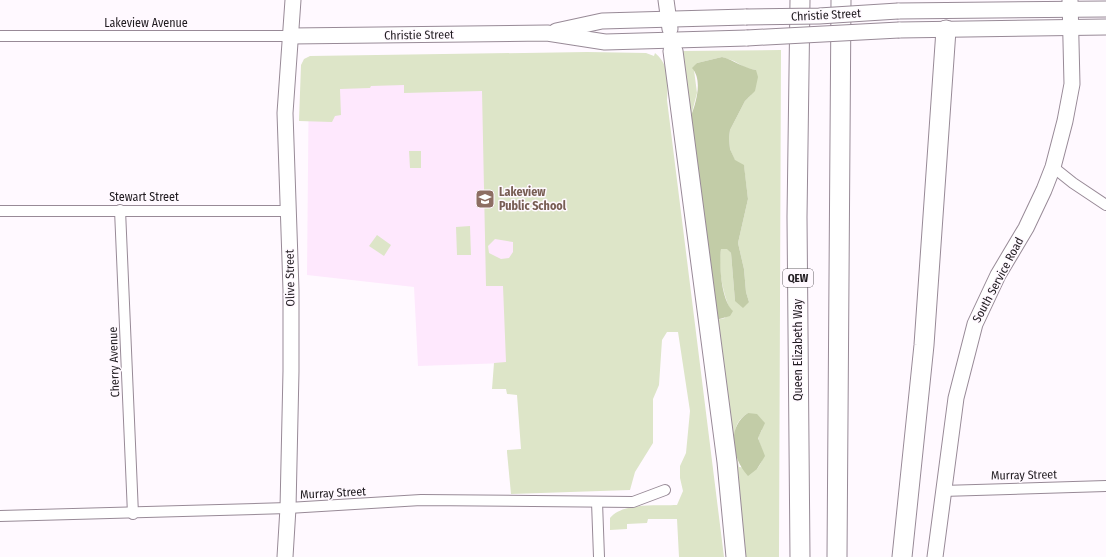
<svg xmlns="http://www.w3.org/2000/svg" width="1106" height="557" viewBox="0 0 1106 557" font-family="'Fira Sans Condensed',sans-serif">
	<rect width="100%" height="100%" fill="#fff9ff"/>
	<polygon fill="#fee8fd" points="309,61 606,65 506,363 418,366 414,287 307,275"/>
	<g fill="#dde5c8" fill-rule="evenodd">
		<path d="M781,50l-2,507h-34l-29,-237 9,-2 4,-11c-7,-18 -11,-39 -8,-58l6,-1 4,5 4,48 14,1 -3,-10 -2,-23 -6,-26 10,-44 -4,-33 -9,-5 -5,-12 -1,-11 1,-8 15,-29 6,-6 5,-25 -10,-2 -12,-7 -12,-4 -25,6 -3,7 3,23 -6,23 -10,-65zM748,413l14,17 -4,7c4,16 9,18 -1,32l-18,-2c-3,-20 -12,-41 9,-54z"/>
		<path d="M587,52l59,1 8,3 1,-3c15,12 13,29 12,47l57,457h-45l-2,-38h-29l-1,4 -20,1v5l-17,1v-12c13,-16 48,-12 67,-13l6,-14 -3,-13v-12l6,-13 4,-42 -12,-79h-11l-5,8 -3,45 -6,14v44l-18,29 -5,18 -119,4 -4,-42v-2l14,-1 -4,-54 -10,-1 -1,-5h-14l2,-26 12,-1 -3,-76h-17l-4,-195 -78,2v-8l-33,1 -1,2 -30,1 1,26 -6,1 -3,6 -33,-1 2,-56 3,-6 6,-3zM495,239l18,3v10l-4,6 -8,1 -12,-6 -1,-7z"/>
		<polygon points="409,151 421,151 421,168 410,168"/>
		<polygon points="470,226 471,255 457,255 456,227"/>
		<polygon points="377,235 391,245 384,256 369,246"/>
	</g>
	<g fill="#c2cca7">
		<path d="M722,57c12,3 21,11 34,13l2,7 -3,14 -10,10 -15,29 -1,8 1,11 5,11 9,5 4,34 -10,44 6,26 2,23 3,10 -6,6 -8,-7 -4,-48 -4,-4h-6c-2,15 0,51 12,62l-3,5 -14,4 -25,-204c5,-13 12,-36 1,-48l5,-5z"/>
		<path d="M748,413l9,1 8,9 -7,15 7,18 -8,13 -9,7c-16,-17 -22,-49 0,-63z"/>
	</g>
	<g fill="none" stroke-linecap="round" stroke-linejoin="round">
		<defs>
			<g id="street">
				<polyline points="0,36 291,36"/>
				<polyline points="1053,167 1073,183 1106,205"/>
				<polyline points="120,210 133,514"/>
				<polyline points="0,211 289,211"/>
				<polyline points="942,491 1106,486"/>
				<polyline points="597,502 599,557"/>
				<polyline points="0,516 288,508 421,500 633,502 665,490"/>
			</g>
			<g id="secondary">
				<polyline points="666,0 670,29"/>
				<polyline points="898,11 1106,9"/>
				<polyline points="899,30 1106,27"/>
				<polyline points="556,31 602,21 746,17"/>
				<polyline points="291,36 547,33 605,42 747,38"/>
				<polyline points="285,557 288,508 291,371 291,290 285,113 293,0"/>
				<polyline points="935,557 956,398 975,324 998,275 1026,228 1044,190 1053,167 1065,121 1072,84 1070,0"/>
			</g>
			<g id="highway">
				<polyline points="673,51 727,462 736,557"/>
				<polyline points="800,557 797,217 800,0"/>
				<polyline points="837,557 841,0"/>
				<polyline points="902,557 924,345 946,30"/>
			</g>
		</defs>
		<use href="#street" stroke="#988a97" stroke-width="12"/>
		<use href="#secondary" stroke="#988a97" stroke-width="17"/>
		<use href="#highway" stroke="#988a97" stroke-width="21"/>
		<use href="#street" stroke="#fff" stroke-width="10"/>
		<use href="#secondary" stroke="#fff" stroke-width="15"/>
		<use href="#highway" stroke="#fff" stroke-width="19"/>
		<defs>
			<g id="secondary-bridge">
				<polyline points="746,17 819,16 898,11"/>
				<polyline points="747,38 899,30"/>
			</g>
		</defs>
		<use href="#secondary-bridge" stroke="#988a97" stroke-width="17" stroke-linecap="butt"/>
		<use href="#secondary-bridge" stroke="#fff" stroke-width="15"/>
	</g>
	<defs>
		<symbol id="school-square" viewBox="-11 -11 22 22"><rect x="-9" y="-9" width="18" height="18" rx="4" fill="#8d6e63" stroke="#fff9ff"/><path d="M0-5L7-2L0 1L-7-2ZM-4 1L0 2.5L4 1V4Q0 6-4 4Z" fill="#fff"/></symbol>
	</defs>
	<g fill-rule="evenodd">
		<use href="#school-square" x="474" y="188" width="22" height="22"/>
	</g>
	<g text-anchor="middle" stroke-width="3" stroke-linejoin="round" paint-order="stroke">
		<rect fill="#fff9ff" stroke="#635e63" stroke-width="1" x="783" y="269" width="30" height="18" rx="3"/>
		<g font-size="11" font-weight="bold" fill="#201b20">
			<text x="798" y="282">QEW</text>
		</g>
		<g font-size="12" fill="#201b20" stroke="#fff9ff">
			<text transform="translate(826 15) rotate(-3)" y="4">Christie Street</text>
			<text x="146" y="27">Lakeview Avenue</text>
			<text transform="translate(419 35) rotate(-1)" y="4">Christie Street</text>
			<text x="144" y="201">Stewart Street</text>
			<text transform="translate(290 278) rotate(-91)" y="4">Olive Street</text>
			<text transform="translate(998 280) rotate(-62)" y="4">South Service Road</text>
			<text transform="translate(798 350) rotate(-90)" y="4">Queen Elizabeth Way</text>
			<text transform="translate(114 362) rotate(-92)" y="4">Cherry Avenue</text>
			<text transform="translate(1024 475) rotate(-1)" y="4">Murray Street</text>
			<text transform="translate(333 493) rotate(-3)" y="4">Murray Street</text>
		</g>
		<g font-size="12" font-weight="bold" fill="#785e54" stroke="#fff9ff" text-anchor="start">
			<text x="499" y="196">Lakeview<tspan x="499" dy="14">Public School</tspan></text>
		</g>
	</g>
</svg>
